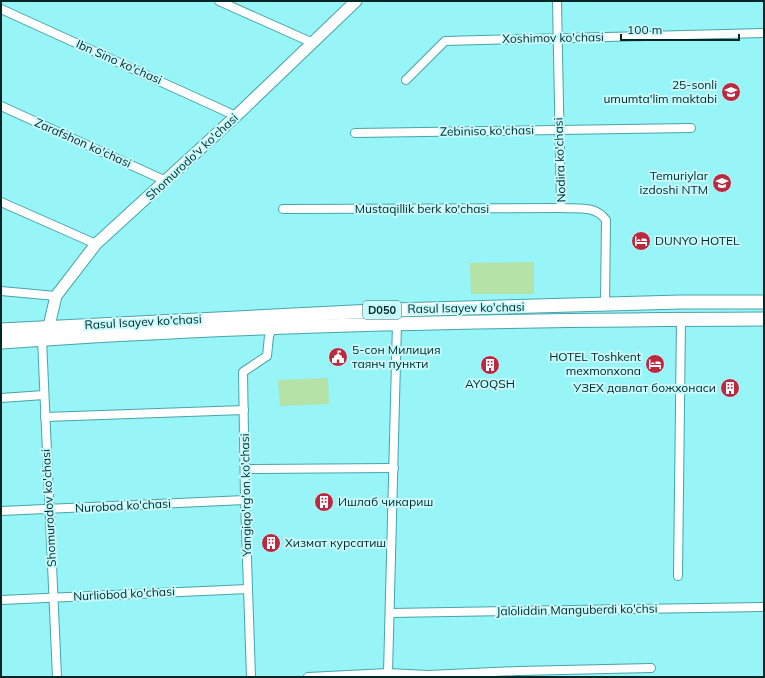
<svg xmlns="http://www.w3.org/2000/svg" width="765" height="678" viewBox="0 0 765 678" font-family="Mulish,sans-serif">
	<rect width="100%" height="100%" fill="#97f4f7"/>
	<g fill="#b5e2a6">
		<polygon points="534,262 534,294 471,294 470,263"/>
		<polygon points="328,378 329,404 280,406 278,380"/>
	</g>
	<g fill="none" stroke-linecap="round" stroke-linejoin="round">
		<defs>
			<g id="street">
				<polyline points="219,1 313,43"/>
				<path d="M557,1l4,207c17,1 34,-3 45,12l-1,85"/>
				<polyline points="1,9 236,116"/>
				<polyline points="406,80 445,41 764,33"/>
				<polyline points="1,106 166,181"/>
				<polyline points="355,133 691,128"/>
				<polyline points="1,202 96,244"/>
				<polyline points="283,209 561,208"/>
				<polyline points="1,291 56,296"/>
				<polyline points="42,339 57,677"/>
				<polyline points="1,398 44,395"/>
				<polyline points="45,417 244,410"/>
				<polyline points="245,469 394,468"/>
				<polyline points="1,511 245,500"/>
				<polyline points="678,576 681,319"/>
				<polyline points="1,600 248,589"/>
				<polyline points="390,613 764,607"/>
				<polyline points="388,673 397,323"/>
				<polyline points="251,677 245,500 243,372 267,356 269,336 273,327"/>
				<polyline points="308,677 388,673 428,675 518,671 651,668"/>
			</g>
			<polyline id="secondary" points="49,326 56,296 96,244 236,116 356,1"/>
			<g id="primary">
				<polyline points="1,330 393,310 681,302 764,302"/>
				<path d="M1,342c254,-18 508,-22 763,-23"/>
			</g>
		</defs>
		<use href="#street" stroke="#47a5a9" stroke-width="10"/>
		<use href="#secondary" stroke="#47a5a9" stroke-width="13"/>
		<use href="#primary" stroke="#47a5a9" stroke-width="15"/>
		<use href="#street" stroke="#fff" stroke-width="8"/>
		<use href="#secondary" stroke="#fff" stroke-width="11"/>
		<use href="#primary" stroke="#fff" stroke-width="13"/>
	</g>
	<defs>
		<symbol id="school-disc" viewBox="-11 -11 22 22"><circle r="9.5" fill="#ba293f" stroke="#c6fafc"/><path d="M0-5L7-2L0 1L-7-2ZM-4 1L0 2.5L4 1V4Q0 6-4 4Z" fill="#fff"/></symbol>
		<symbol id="hotel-disc" viewBox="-11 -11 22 22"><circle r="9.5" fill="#ba293f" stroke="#c6fafc"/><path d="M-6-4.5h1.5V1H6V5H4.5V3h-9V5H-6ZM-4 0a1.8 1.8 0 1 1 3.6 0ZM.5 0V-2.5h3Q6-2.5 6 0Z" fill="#fff"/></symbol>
		<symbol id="civic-disc" viewBox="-11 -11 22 22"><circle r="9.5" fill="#ba293f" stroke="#c6fafc"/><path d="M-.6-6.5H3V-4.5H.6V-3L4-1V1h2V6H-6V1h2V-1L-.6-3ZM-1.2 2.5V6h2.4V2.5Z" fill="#fff"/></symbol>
		<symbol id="building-disc" viewBox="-11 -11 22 22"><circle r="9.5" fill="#ba293f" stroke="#c6fafc"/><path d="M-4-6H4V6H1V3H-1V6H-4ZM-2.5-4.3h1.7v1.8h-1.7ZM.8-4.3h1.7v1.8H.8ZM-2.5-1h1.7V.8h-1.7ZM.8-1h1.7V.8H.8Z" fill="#fff"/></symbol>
	</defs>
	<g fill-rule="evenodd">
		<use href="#school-disc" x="720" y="81" width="22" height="22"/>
		<use href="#school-disc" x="711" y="172" width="22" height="22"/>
		<use href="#hotel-disc" x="630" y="230" width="22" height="22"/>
		<use href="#civic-disc" x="327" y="346" width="22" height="22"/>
		<use href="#hotel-disc" x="644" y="353" width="22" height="22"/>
		<use href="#building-disc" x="479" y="354" width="22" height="22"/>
		<use href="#building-disc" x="719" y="377" width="22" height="22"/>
		<use href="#building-disc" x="313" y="491" width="22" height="22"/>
		<use href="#building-disc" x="260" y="532" width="22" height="22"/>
	</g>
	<g text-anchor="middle" stroke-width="4" stroke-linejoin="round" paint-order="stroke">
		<rect fill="#c6fafc" stroke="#3b6668" stroke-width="1" x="363" y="301" width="38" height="18" rx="3"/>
		<g font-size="11" font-weight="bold" fill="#002728">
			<text x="382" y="314">D050</text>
		</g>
		<g font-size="12" fill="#002728" stroke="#c6fafc">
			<text transform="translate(553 38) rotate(-1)" y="4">Xoshimov ko'chasi</text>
			<text transform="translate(119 62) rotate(24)" y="4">Ibn Sino ko'chasi</text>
			<text transform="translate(487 131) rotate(-1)" y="4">Zebiniso ko'chasi</text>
			<text transform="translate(83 143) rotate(24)" y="4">Zarafshon ko'chasi</text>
			<text transform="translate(192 157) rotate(-43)" y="4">Shomurodo'v ko'chasi</text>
			<text transform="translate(560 160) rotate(-92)" y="4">Nodira ko'chasi</text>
			<text x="422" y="213">Mustaqillik berk ko'chasi</text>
			<text transform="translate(466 308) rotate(-1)" y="4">Rasul Isayev ko'chasi</text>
			<text transform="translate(143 322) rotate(-3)" y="4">Rasul Isayev ko'chasi</text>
			<text transform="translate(246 495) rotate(-91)" y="4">Yangiqo'rg'on ko'chasi</text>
			<text transform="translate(123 506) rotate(-3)" y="4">Nurobod ko'chasi</text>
			<text transform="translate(49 508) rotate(-93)" y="4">Shomurodov ko'chasi</text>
			<text transform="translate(124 594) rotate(-3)" y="4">Nurliobod ko'chasi</text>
			<text transform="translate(577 610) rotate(-1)" y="4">Jaloliddin Manguberdi ko'chsi</text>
		</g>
		<g font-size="12" fill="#002728" stroke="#c6fafc" text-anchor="end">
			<text x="717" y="89">25-sonli<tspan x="717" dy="14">umumta'lim maktabi</tspan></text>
			<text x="708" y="180">Temuriylar<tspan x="708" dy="14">izdoshi NTM</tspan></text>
			<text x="655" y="245" text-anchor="start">DUNYO HOTEL</text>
			<text x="352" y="354" text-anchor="start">5-сон Милиция<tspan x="352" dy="14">таянч пункти</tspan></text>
			<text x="641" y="361">HOTEL Toshkent<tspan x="641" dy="14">mexmonxona</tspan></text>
			<text x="490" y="388" text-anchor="middle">AYOQSH</text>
			<text x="716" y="392">УЗЕХ давлат божхонаси</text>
			<text x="338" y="506" text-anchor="start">Ишлаб чикариш</text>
			<text x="285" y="547" text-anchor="start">Хизмат курсатиш</text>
		</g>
	</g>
	<rect width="765" height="678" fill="none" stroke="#002728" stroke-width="4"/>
	<path d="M621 34v6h118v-6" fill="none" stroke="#002728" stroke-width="2"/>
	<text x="627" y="34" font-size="12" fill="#002728" stroke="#c6fafc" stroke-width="3" paint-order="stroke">100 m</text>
</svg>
